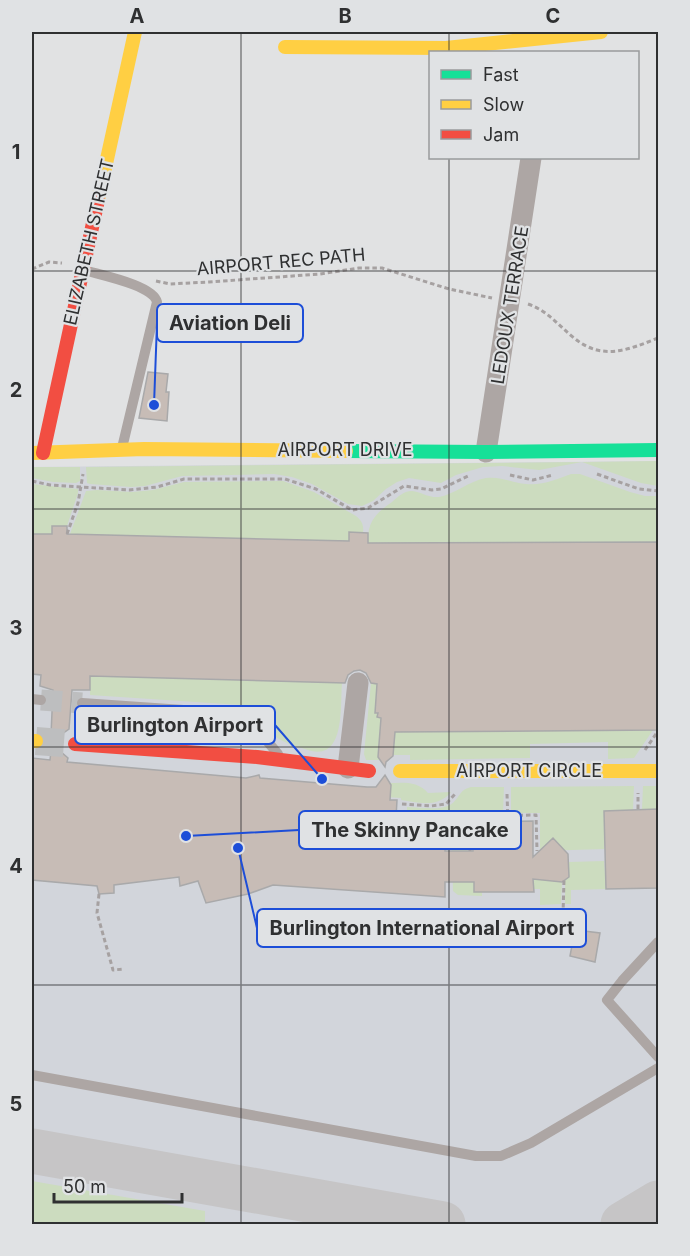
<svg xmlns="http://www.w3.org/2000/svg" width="690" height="1256" viewBox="0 0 690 1256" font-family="Inter,sans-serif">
	<rect width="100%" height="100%" fill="#e1e2e3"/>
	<polygon fill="#d2d5db" points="658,461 658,1224 32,1224 32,467"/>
	<g fill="#ccdcbf">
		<polygon points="658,461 658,486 641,483 582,462 539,470 502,466 483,467 456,475 441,483 409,478 397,482 386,489 373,501 362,506 348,504 312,484 292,477 274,474 182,476 145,486 131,487 90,484 87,483 86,467 582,462"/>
		<polygon points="32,467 80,467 80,481 76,483 53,482 32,478"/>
		<path d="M571,474h9l50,18 15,4h13v46l-290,1c-1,-21 8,-30 24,-41 6,-5 11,-11 20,-11 9,1 17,7 27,6 14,-2 30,-16 47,-19 15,-2 26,5 40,6 16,2 31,-5 45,-10z"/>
		<path d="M283,481l31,11 42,24c6,5 8,9 7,17l-14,-1v9l-279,-7 16,-43 11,-1 35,2 21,-2 31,-8z"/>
		<polygon points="32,484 78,489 78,493 67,526 53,526 52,534 32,534"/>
		<path d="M90,676l252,7c-2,24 4,82 -37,66 -10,-3 -23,-7 -30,-13 -13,-11 -16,-26 -34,-31l-151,-10z"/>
		<polygon points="371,683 387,684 377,686 375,712 378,713 378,717 387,718 404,731 653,730 634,758 608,759 608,742 530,744 530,758 410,760 410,755 384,755 383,760 366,760 364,754"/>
		<path d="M387,783c15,0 30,-3 41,10l23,-1c-13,16 -32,11 -50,8v-2l-15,-1z"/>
		<polygon points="634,786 633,810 604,811 604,849 540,851 540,813 511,813 511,787"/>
		<polygon points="643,786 658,786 658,809 642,809"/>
		<path d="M471,787h33l-1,25 -35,1 -1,69h7v10h8v4l-24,-1 -5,-4 -2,-76 -44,-2v-6c13,0 32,4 43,-2 10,-6 8,-15 21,-18z"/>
		<polygon points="604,861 606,889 571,890 571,904 565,904 565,879 569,876 569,862"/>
		<polygon points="534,862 562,882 561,904 540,905 540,889 534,889"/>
		<polygon points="32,1181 205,1211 205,1224 32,1224"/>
	</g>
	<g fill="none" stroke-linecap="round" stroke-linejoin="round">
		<g stroke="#c6c5c6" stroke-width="45">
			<polyline points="32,1151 443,1224"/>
			<polyline points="623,1224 658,1203"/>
		</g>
	</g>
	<g fill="#c7bcb6" stroke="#a9a9aa" stroke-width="1.5">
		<polygon points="148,372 168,374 166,392 169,392 167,421 139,418"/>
		<polygon points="52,526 67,526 67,534 349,541 349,532 368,533 368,543 658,542 658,730 395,732 393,756 386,762 385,767 378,757 381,718 377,717 378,713 375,713 377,684 371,683 366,673 360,670 354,671 348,675 345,683 90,676 90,690 72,690 69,729 62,734 59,743 60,751 68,758 67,762 246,778 259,775 260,778 367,787 376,787 385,775 391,785 390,800 397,800 396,818 445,819 445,851 473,851 473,822 533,821 533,857 553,838 568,854 569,877 562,882 533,879 534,892 474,892 474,882 445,882 445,897 273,885 248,894 206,903 198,881 180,886 179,877 114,885 114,893 99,894 97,886 32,880 32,758 50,760 52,742 51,735 53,690 40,686 41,675 32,674 32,534 52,534"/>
		<polygon points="658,809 658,888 606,889 604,811"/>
		<polygon points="584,931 600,933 595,962 570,956 574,935 583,937"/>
	</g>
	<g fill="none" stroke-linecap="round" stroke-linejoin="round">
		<polyline stroke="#bdbebf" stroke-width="21" stroke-dasharray="21 10" stroke-linecap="butt" points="41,700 82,703"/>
		<polyline stroke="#bdbebf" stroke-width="28" stroke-dasharray="28 14" stroke-linecap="butt" points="36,741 75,744"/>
		<g stroke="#a6a1a1" stroke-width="3" stroke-dasharray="4.5 3" stroke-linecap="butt">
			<polyline points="32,269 49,262 62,263"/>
			<polyline points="156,281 170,284 209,282 320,274 359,268 382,268 449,289 492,298"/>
			<path d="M528,304c20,7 30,21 46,34 28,23 54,12 84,0"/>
			<polyline points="597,474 639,489 658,491"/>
			<polyline points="510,475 533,480 553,475"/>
			<polyline points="32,481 50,485 129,490 157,487 184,479 285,479 316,489 352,510 368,508 404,486 432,490 441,489 468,476"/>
			<polyline points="67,534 78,503 83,474"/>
			<polyline points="645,750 658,731"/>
			<polyline points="507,794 508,822"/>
			<polyline points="402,804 431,806 446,804 456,793"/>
			<polyline points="638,809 638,793"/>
			<polyline points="470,851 471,816 536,815 537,851"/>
			<polyline points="99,894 97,913 113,970 124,969"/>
			<polyline points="563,915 564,880"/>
		</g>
		<g stroke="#ada6a4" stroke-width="10">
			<path d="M84,270c16,5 69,15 73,32l-35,146"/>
			<polyline points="32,699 41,700"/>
			<polyline points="82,703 227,713 252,723 278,754"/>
			<polyline points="658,942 622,981 607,1000 658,1057"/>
			<polyline points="32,1075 476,1156 501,1156 531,1143 658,1068"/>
		</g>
		<g stroke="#ada6a4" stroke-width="21">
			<polyline points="486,452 531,158"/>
			<polyline points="348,768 358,683"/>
		</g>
		<polyline stroke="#16e098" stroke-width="14" points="346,451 486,452 658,450"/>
		<g stroke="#ffcf43" stroke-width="14">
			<polyline points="285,47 446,48 601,32"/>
			<polyline points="98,200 135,32"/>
			<polyline points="32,453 144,449 346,451"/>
			<polyline points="32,741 36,741"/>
			<polyline points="400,771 658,771"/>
		</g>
		<g stroke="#f24e42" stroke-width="14">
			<polyline points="43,453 98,200"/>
			<polyline points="75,744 257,757 369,771"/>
		</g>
	</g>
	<path fill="none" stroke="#2f3031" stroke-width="1.5" stroke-opacity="0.55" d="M241,32v1192M449,32v20M449,158v1066M32,271h626M32,509h626M32,747h626M32,985h626"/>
	<g text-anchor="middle" stroke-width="4.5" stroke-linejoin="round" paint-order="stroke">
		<g font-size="18" fill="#2f3031" stroke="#e0e2e4">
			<text transform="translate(89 242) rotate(-77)" y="6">ELIZABETH STREET</text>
			<text transform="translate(281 262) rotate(-5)" y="6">AIRPORT REC PATH</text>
			<text transform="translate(510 305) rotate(-81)" y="6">LEDOUX TERRACE</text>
			<text x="345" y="456">AIRPORT DRIVE</text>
			<text x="529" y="777">AIRPORT CIRCLE</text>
		</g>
	</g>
	<path fill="none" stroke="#1d4ed8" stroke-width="2" d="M154 405L157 323M322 779L275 725M186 836L299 830M238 848L257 928"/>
	<g fill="#1d4ed8" stroke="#e0e2e4" stroke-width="2">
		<circle cx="154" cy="405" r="6"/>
		<circle cx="322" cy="779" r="6"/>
		<circle cx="186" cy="836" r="6"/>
		<circle cx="238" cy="848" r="6"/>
	</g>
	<g fill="#e0e2e4" stroke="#1d4ed8" stroke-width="2">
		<rect x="157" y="304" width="146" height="38" rx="6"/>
		<rect x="75" y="706" width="200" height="38" rx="6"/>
		<rect x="299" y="811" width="222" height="38" rx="6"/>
		<rect x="257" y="909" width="329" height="38" rx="6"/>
	</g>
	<g font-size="20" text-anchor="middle" font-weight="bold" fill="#2f3031">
		<text x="230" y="330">Aviation Deli</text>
		<text x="175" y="732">Burlington Airport</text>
		<text x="410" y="837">The Skinny Pancake</text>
		<text x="422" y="935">Burlington International Airport</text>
	</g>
	<rect width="690" height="1256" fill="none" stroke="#e0e2e4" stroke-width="66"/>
	<rect x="429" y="51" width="210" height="108" fill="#e0e2e4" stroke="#999b9c" stroke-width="1.5"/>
	<rect x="441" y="70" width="30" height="9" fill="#16e098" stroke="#999b9c" stroke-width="1.5"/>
	<text x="483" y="81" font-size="18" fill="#2f3031">Fast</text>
	<rect x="441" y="100" width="30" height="9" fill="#ffcf43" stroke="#999b9c" stroke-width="1.5"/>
	<text x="483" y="111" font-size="18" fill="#2f3031">Slow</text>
	<rect x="441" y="130" width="30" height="9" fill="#f24e42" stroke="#999b9c" stroke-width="1.5"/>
	<text x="483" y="141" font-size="18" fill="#2f3031">Jam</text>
	<path d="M54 1193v9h128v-9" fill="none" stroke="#2f3031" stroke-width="3"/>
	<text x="63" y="1193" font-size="18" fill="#2f3031" stroke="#e0e2e4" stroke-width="4.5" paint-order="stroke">50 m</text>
	<rect x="33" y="33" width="624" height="1190" fill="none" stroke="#2f3031" stroke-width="2"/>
	<g font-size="20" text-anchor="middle" font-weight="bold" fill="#2f3031">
		<text x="137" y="23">A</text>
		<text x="345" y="23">B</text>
		<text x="553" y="23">C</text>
		<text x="16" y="159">1</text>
		<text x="16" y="397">2</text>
		<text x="16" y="635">3</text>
		<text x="16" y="873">4</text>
		<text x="16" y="1111">5</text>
	</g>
</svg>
